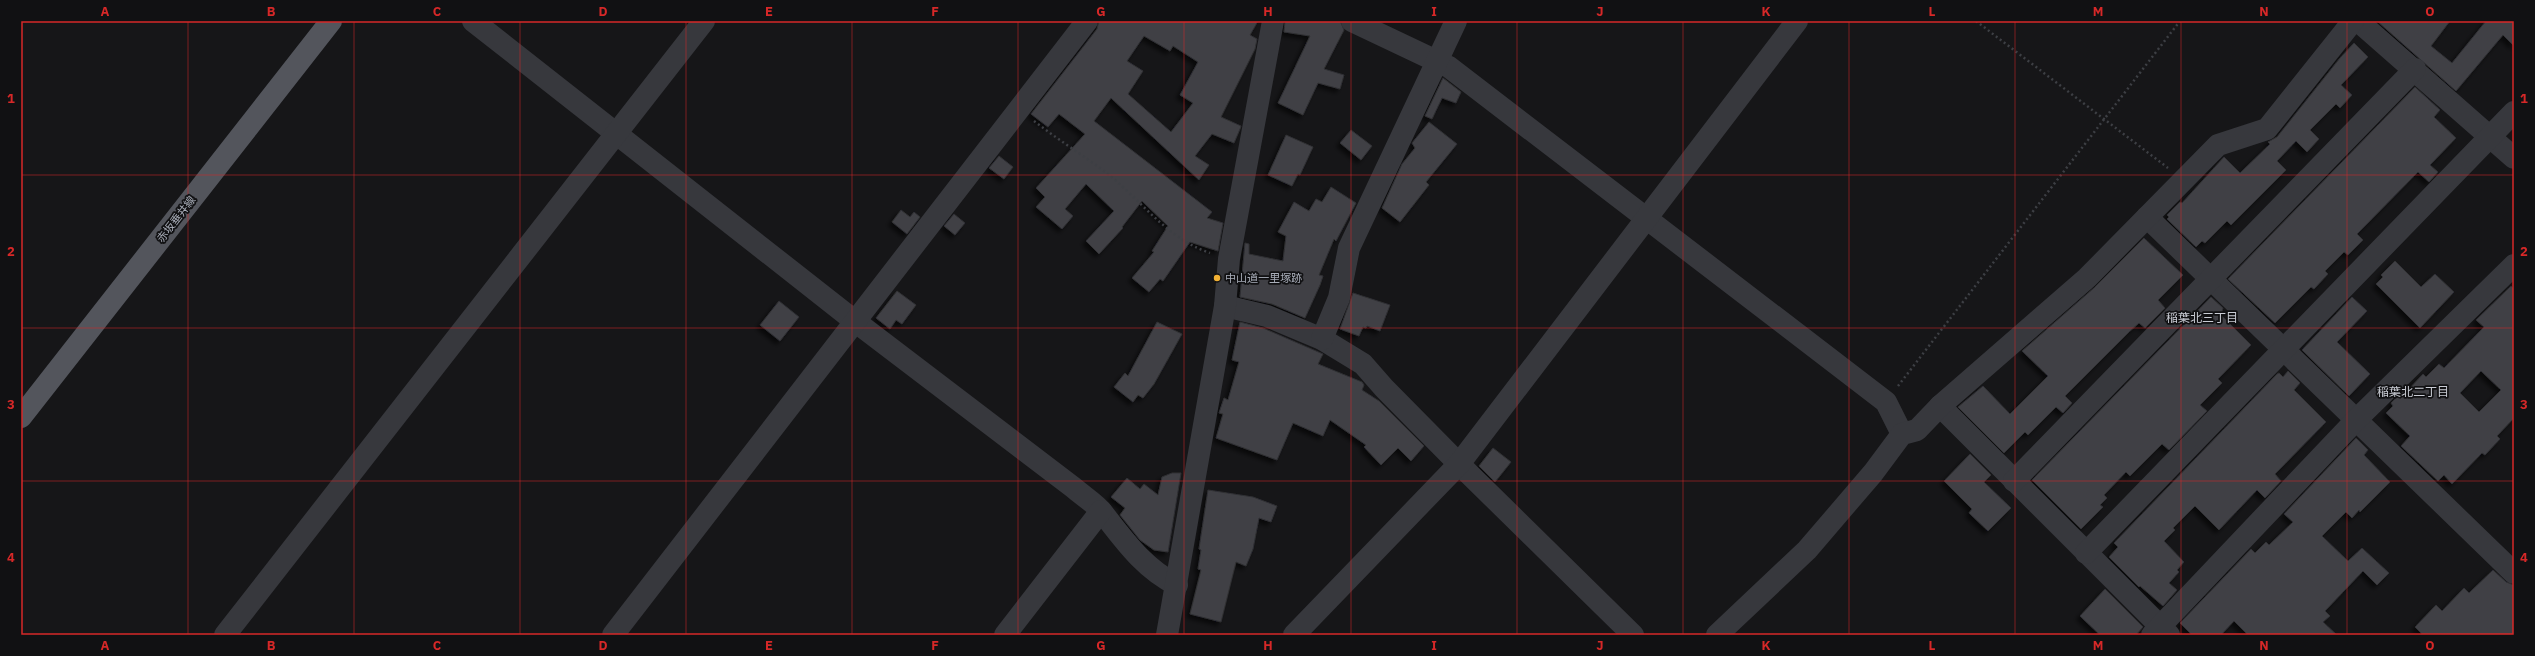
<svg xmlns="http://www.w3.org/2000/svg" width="2535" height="656" viewBox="0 0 2535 656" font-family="'IBM Plex Sans','Noto Sans JP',sans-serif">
	<defs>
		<filter id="shadow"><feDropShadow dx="-3.5" dy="3.5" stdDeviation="2" flood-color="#0009"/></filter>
	</defs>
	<rect width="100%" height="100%" fill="#161618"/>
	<g fill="#404145" stroke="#303034" fill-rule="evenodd" filter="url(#shadow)">
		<path d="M1099,21h159l-8,14 7,4 -2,10 -34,68 20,9 -1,3 -6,14 -22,-9 -17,22 14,9 -10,15 -88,-82 -17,23 118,91 -5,6 16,5 -5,28 -28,-9 -27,39 -3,-2 -11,13 -17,-14 22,-26 -2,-1 16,-25 -26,-25 -20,26 1,1 -24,26 -13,-13 28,-30 -28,-27 -21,25 8,7 -11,13 -26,-22 9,-10 -9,-9 49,-54 -26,-20 -11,13 -17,-13 66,-85zM1144,36l26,15 3,-5 25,16 -18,33 13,8 -22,29 -43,-38 15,-23 -16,-10z"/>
		<polygon points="1285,21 1340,21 1344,30 1324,69 1344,75 1340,89 1318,83 1303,115 1278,103 1310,36 1284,32"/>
		<polygon points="2377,21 2450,21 2431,46 2452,63 2486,21 2514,21 2514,46 2503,35 2456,91"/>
		<polygon points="2354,43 2368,57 2341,85 2352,95 2340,108 2336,104 2310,130 2319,139 2307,152 2296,141 2277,161 2286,170 2231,225 2227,221 2205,243 2202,241 2196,247 2167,219 2169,217 2167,215 2180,202 2182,203 2224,157 2240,173 2270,144 2268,142 2277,137 2340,58"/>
		<polygon points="1443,78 1461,92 1456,103 1442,98 1432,119 1425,116"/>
		<polygon points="2415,87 2440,110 2434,117 2456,138 2430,165 2438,172 2429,182 2418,172 2357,234 2363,240 2348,255 2344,252 2325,271 2328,274 2314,289 2311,287 2275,323 2228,279"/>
		<polygon points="1429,122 1457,144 1426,182 1429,185 1400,222 1382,208 1402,164 1415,148 1412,143"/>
		<polygon points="1351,130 1372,146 1361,160 1340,143"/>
		<polygon points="1286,135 1313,147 1300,175 1298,174 1292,186 1268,175"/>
		<polygon points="999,156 1013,167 1004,179 989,168"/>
		<polygon points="1331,187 1356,203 1336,241 1334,239 1319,275 1323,276 1320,285 1305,318 1272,304 1240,297 1245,243 1249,244 1249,254 1283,261 1286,236 1278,232 1294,202 1309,211 1316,199 1322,202"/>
		<polygon points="901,210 910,217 914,212 920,217 907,234 892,222"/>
		<polygon points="954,214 965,223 955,235 944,226"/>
		<polygon points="2144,238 2183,275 2158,300 2165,308 2145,328 2139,323 2129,332 2065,396 2072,403 2063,413 2056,407 2028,435 2025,432 2004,453 1958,407 1983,386 2010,414 2048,376 2022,351 2095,287"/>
		<polygon points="2395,261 2421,287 2435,274 2454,292 2420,328 2376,284 2383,277 2381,275"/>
		<path d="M2511,286l3,3v129l-17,18 3,3 -15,16 -3,-2 -30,31 -8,-9 -6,6 -37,-35 9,-10 -24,-23 7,-7 -2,-3 15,-15 2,2 15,-16 3,3 13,-13 5,4 40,-41 -8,-7zM2481,371l20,19 -22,22 -19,-19z"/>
		<polygon points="897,291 916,305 902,324 896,320 890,329 876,318"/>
		<polygon points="1353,293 1390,305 1380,331 1367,326 1366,328 1363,327 1359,336 1340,329"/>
		<polygon points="2211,297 2223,308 2221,315 2251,345 2218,379 2222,383 2200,405 2207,411 2169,450 2162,444 2130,476 2126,472 2104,495 2107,498 2100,505 2103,507 2081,529 2032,480"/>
		<polygon points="2352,297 2367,311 2337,342 2370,374 2349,396 2302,350"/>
		<polygon points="779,301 799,317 780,341 760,325"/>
		<polygon points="1157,322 1182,334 1154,384 1143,398 1138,395 1133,402 1114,387 1125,373 1128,376"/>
		<polygon points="1240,322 1263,328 1323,354 1318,364 1362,382 1364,385 1362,390 1379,401 1424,446 1411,461 1398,448 1381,465 1364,447 1366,445 1330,420 1323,436 1293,423 1277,460 1216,438 1223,414 1219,413 1224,398 1228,400 1239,362 1232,360"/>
		<polygon points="2288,371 2300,383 2294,390 2326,422 2275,474 2281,481 2265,498 2257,490 2219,530 2195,506 2173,528 2175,530 2164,541 2184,562 2177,570 2179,572 2169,583 2177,590 2163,606 2140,586 2139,587 2109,557 2118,547 2114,543 2277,374 2279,373 2283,377"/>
		<polygon points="2356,438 2368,450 2364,455 2390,482 2360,512 2359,510 2352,518 2346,512 2322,536 2348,561 2362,548 2389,573 2377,585 2363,571 2325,611 2330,616 2323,622 2337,635 2248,635 2234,621 2221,635 2192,635 2180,623 2251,549 2255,553 2266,542 2269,545 2293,522 2284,514"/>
		<polygon points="1493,448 1511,462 1495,482 1479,466"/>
		<polygon points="1970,454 1991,475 1984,482 2011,508 1988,531 1969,513 1972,509 1944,481"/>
		<polygon points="1172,473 1181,473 1168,552 1154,550 1140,540 1120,515 1125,508 1111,497 1127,478 1140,489 1144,484 1158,495 1162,477"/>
		<polygon points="1208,490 1253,497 1277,506 1271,522 1259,518 1253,549 1246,566 1236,562 1221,622 1190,614 1201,570 1198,569 1201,550 1199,549"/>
		<polygon points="2493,570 2506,582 2514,585 2514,635 2423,635 2415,627 2436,605 2442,611 2464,588 2469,593"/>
		<polygon points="2105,589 2143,627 2136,635 2100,635 2080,616"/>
	</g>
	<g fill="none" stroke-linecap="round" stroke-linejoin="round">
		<g stroke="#3d3f44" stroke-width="2.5" stroke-dasharray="2 3" stroke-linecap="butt">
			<polyline points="1976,21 2168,168"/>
			<path d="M1034,121c23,18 47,33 70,50 36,27 61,67 106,82"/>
			<polyline points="1898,386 2180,21"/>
		</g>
		<g stroke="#37383d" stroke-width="22">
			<path d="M473,21l383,301 218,166c9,8 21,15 28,24 22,28 42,57 75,73"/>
			<polyline points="1352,21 1449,67 1886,402 1902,434"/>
			<polyline points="2358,21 2514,158"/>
			<polyline points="2147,217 2514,573"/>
			<polyline points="1225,306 1267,316 1322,339 1363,364 1384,388 1459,464 1633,635"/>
			<polyline points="1322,339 1339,298 1349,248 1456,21"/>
			<polyline points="1940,406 2169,635"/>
			<polyline points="2014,481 2415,69"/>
			<polyline points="2086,553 2514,112"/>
			<polyline points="225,635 704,21"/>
			<polyline points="613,635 1087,21"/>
			<polyline points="1005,635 1101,511"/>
			<polyline points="1167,635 1225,306 1229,259 1273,21"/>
			<polyline points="1294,635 1459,464 1797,21"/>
			<polyline points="1717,635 1807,550 1873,473 1902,434 1917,430 1940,406 2087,278 2218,145 2267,129 2353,21"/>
			<polyline points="2152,635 2357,419 2514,265"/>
		</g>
		<polyline stroke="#53555c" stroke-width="22" points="21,417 331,21"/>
	</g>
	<path fill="none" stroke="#d62828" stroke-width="1" stroke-opacity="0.55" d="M188,21v614M354,21v614M520,21v614M686,21v614M852,21v614M1018,21v614M1184,21v614M1351,21v614M1517,21v614M1683,21v614M1849,21v614M2015,21v614M2181,21v614M2347,21v614M21,175h2493M21,328h2493M21,481h2493"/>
	<circle fill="#f2b134" stroke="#111113" stroke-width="1.5" cx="1217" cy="278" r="4"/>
	<g text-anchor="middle" stroke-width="3.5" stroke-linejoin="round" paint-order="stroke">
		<g font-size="11" fill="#a8adb8" stroke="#111113">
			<text transform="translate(176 219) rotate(-52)" y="4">赤坂垂井線</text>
		</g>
		<g font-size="11" fill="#a8adb8" stroke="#111113" text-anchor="start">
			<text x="1225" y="282">中山道一里塚跡</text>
		</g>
		<g font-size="12" fill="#c9ccd4" stroke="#111113">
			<text x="2202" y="322">稲葉北三丁目</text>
			<text x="2413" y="396">稲葉北二丁目</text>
		</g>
	</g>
	<rect width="2535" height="656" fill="none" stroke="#111113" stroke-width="44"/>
	<rect x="22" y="22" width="2491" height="612" fill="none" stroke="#d62828" stroke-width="1.5"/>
	<g font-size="13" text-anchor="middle" font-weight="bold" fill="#d62828">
		<text x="105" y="16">A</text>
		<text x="271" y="16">B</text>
		<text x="437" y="16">C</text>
		<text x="603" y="16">D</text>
		<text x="769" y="16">E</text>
		<text x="935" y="16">F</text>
		<text x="1101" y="16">G</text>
		<text x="1268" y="16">H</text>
		<text x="1434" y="16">I</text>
		<text x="1600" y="16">J</text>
		<text x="1766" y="16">K</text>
		<text x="1932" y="16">L</text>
		<text x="2098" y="16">M</text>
		<text x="2264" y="16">N</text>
		<text x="2430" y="16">O</text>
		<text x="11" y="103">1</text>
		<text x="2524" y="103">1</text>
		<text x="11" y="256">2</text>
		<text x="2524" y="256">2</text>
		<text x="11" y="409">3</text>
		<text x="2524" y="409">3</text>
		<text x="11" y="562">4</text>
		<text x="2524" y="562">4</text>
		<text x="105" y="650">A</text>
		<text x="271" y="650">B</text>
		<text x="437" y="650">C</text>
		<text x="603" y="650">D</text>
		<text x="769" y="650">E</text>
		<text x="935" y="650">F</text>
		<text x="1101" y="650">G</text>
		<text x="1268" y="650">H</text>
		<text x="1434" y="650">I</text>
		<text x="1600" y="650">J</text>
		<text x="1766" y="650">K</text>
		<text x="1932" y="650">L</text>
		<text x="2098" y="650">M</text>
		<text x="2264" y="650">N</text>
		<text x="2430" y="650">O</text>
	</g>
</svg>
